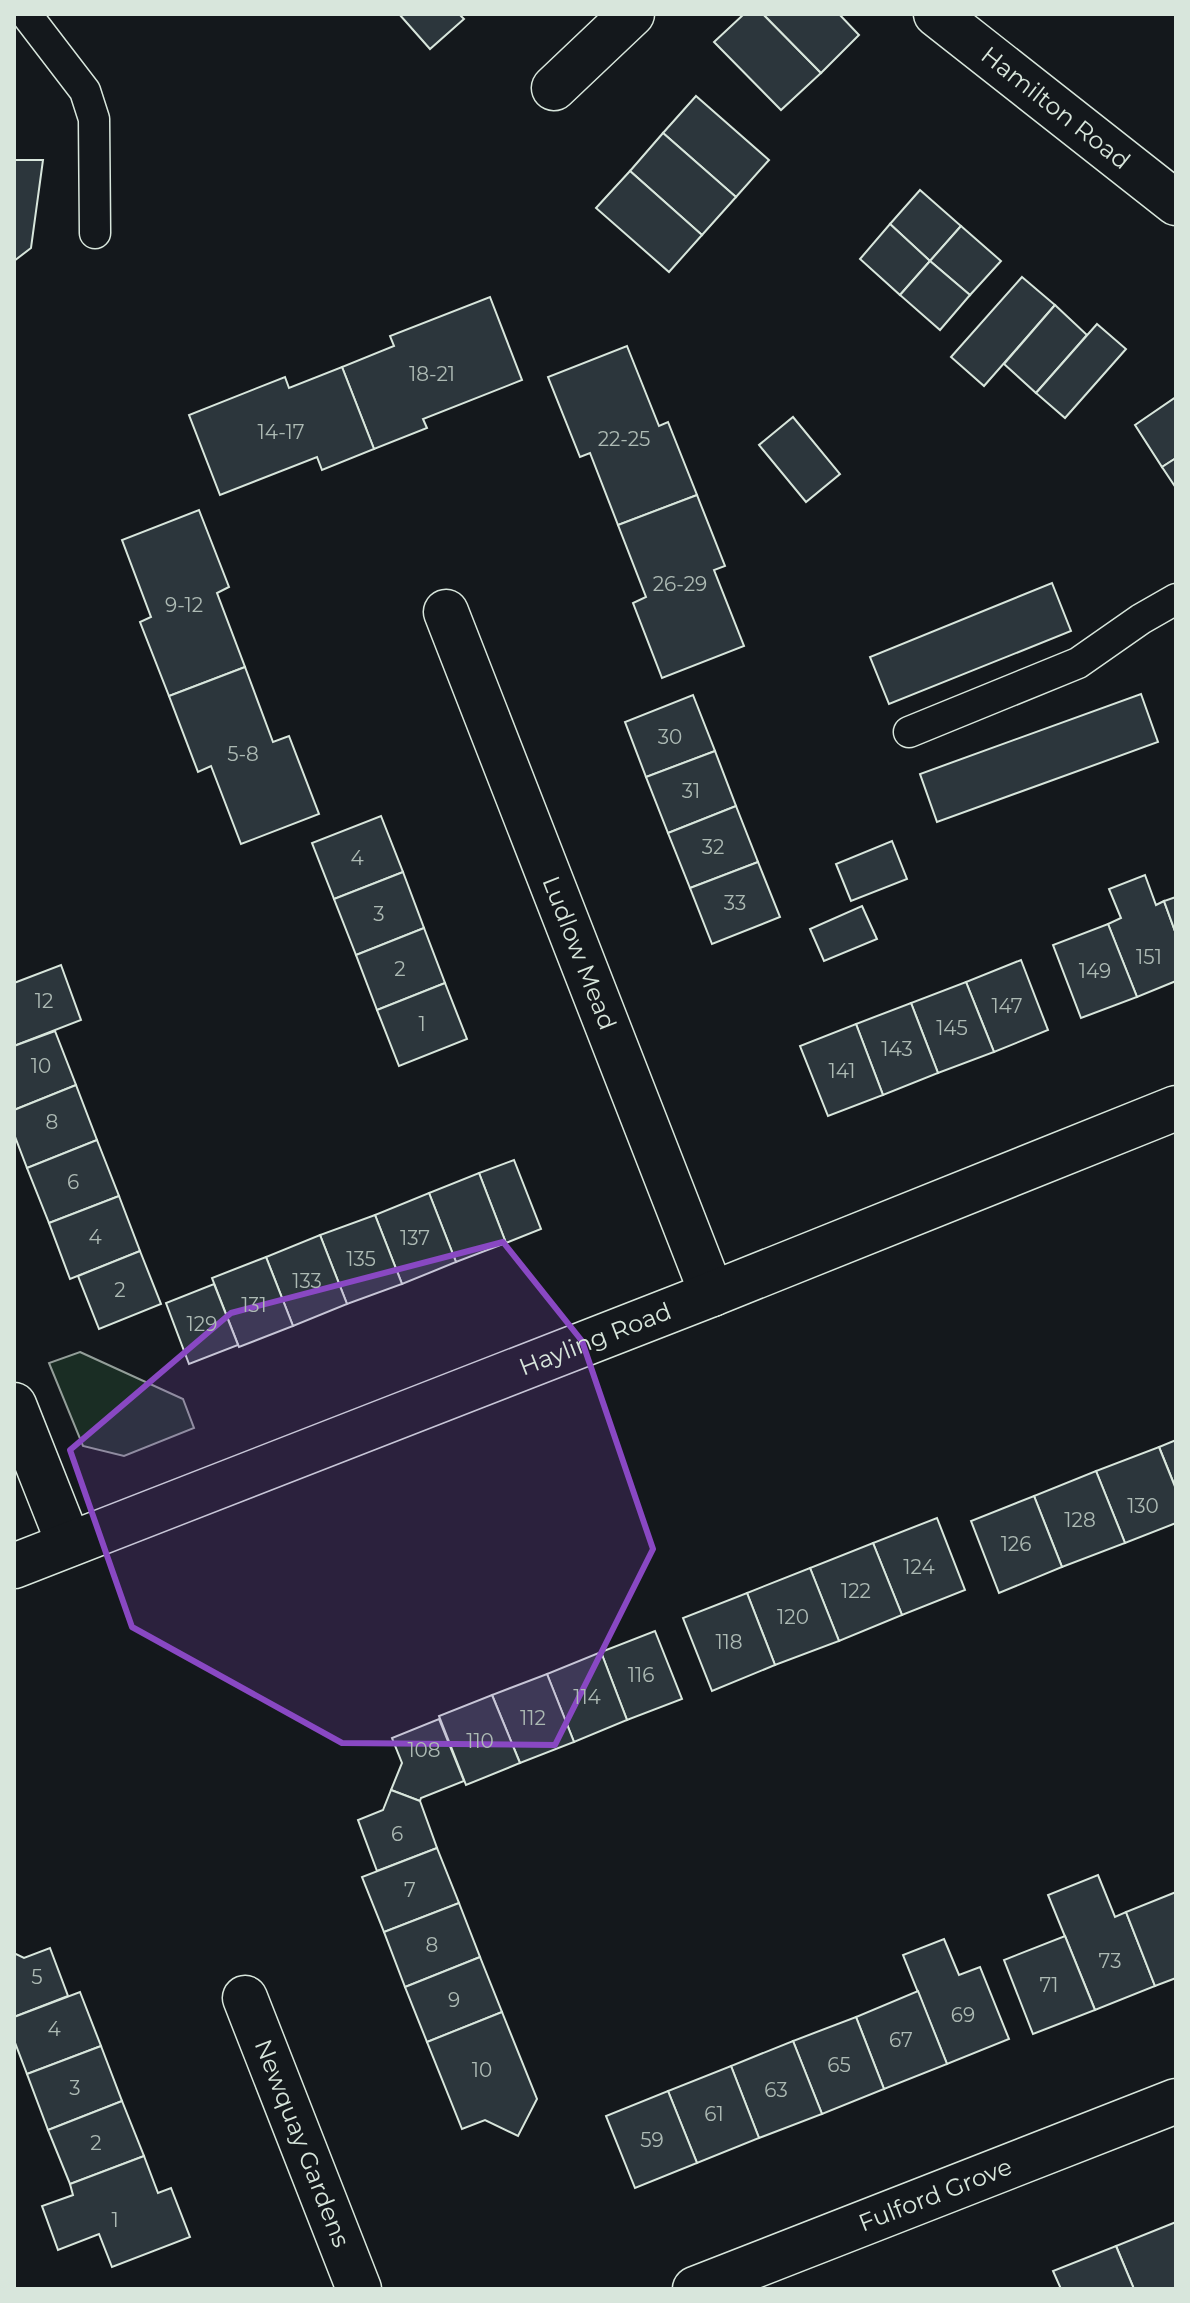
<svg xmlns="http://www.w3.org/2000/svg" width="1190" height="2303" viewBox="0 0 1190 2303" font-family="Montserrat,sans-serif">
	<rect width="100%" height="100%" fill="#14181c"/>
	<polygon fill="#1a2d24" stroke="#939e99" stroke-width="2" points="80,1352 183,1399 194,1428 124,1456 83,1446 49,1363"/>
	<g fill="#2c363c" stroke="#d8e6dc" stroke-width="2">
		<polygon points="399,14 459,14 464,19 430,49"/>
		<polygon points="744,14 763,14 821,73 781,110 714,42"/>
		<polygon points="763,14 839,14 859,35 821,73"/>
		<polygon points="696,96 769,160 736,197 663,133"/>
		<polygon points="663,133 736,197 702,235 630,171"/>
		<polygon points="14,160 43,160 31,248 14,261"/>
		<polygon points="630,171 702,235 669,272 596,208"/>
		<polygon points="920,190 961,226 930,261 890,224"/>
		<polygon points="890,224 930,261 900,295 860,259"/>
		<polygon points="961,226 1001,261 970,295 930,261"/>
		<polygon points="930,261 970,295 940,330 900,295"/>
		<polygon points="1022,277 1055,305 984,386 951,357"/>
		<polygon points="490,297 522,380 423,419 427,428 374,449 342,367 394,346 390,336"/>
		<polygon points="1055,305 1087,335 1036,393 1004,364"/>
		<polygon points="1097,324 1126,349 1065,418 1036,393"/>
		<polygon points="627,346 659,426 668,422 697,495 618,525 590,453 580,457 548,377"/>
		<polygon points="342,367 374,449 322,470 317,457 220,495 189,415 285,377 289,388"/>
		<polygon points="1176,397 1176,458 1162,467 1135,425"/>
		<polygon points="793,417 840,474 806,502 759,445"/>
		<polygon points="1176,458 1176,488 1162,467"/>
		<polygon points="697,495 725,566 714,570 744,646 662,678 633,603 646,597 618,525"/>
		<polygon points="199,510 229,587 217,593 245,667 169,696 140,622 151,617 122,540"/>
		<polygon points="1052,583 1071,631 889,704 870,657"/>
		<polygon points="245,667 273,742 289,736 319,814 241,844 211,766 198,772 169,696"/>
		<polygon points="1141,694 1158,742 937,822 920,774"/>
		<polygon points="693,695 715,751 646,777 625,722"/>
		<polygon points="715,751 736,806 668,833 646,777"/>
		<polygon points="736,806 758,862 690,888 668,833"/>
		<polygon points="381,816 403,872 334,899 312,843"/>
		<polygon points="892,841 907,879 851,901 836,864"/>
		<polygon points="758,862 780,917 712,944 690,888"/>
		<polygon points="403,872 424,928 356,955 334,899"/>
		<polygon points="1145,875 1156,905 1164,901 1176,934 1176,981 1137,997 1108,924 1121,918 1109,889"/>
		<polygon points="1176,897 1176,934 1164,901"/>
		<polygon points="862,906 877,939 824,961 810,929"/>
		<polygon points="1108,924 1137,997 1081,1018 1053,945"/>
		<polygon points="424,928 445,983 377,1010 356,955"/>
		<polygon points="1021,960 1048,1030 994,1052 966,982"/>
		<polygon points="61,965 81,1020 14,1046 14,983"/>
		<polygon points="966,982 994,1052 938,1073 911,1003"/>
		<polygon points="445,983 467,1039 399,1066 377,1010"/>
		<polygon points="911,1003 938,1073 883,1095 856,1024"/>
		<polygon points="856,1024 883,1095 828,1116 800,1046"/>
		<polygon points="55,1031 76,1085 14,1110 14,1046"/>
		<polygon points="76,1085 97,1140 27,1168 14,1134 14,1110"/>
		<polygon points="97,1140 119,1196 49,1223 27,1168"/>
		<polygon points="514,1160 541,1229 506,1243 479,1173"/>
		<polygon points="479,1173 506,1243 456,1262 429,1193"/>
		<polygon points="429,1193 456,1262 402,1284 375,1215"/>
		<polygon points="119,1196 140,1251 70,1279 49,1223"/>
		<polygon points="375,1215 402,1284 347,1304 320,1235"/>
		<polygon points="320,1235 347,1304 293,1326 266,1257"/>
		<polygon points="140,1251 161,1304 99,1329 78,1276"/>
		<polygon points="266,1257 293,1326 239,1347 212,1278"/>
		<polygon points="214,1284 238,1345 189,1364 166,1303"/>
		<polygon points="1176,1440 1176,1489 1159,1447"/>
		<polygon points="1159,1447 1176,1489 1176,1523 1125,1543 1096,1471"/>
		<polygon points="1096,1471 1125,1543 1062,1567 1034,1496"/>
		<polygon points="1034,1496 1062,1567 999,1593 971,1521"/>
		<polygon points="937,1518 965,1590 902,1615 873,1543"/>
		<polygon points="873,1543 902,1615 839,1641 810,1568"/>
		<polygon points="810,1568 839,1641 775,1665 747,1593"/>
		<polygon points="747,1593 775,1665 712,1691 683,1618"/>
		<polygon points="655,1631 682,1699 627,1720 601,1652"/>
		<polygon points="601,1652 627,1720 574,1742 547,1674"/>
		<polygon points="547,1674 574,1742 520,1763 492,1695"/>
		<polygon points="492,1695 520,1763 466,1785 439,1716"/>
		<polygon points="439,1719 464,1781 421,1798 420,1801 391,1790 402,1763 392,1738"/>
		<polygon points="391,1790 420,1801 437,1848 377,1871 358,1820 383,1810"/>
		<polygon points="437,1848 459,1903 384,1932 362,1877"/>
		<polygon points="1098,1875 1115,1917 1126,1912 1155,1986 1095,2010 1048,1895"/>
		<polygon points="1176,1892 1176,1978 1155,1986 1126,1912"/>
		<polygon points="459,1903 480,1957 405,1987 384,1932"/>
		<polygon points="1065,1936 1095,2010 1033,2034 1004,1960"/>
		<polygon points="944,1939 959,1975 980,1967 1009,2039 947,2064 903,1955"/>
		<polygon points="50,1948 68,1996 14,2017 14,1953 24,1958"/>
		<polygon points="480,1957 502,2012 427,2042 405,1987"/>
		<polygon points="918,1991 947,2064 884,2089 856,2017"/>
		<polygon points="80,1992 101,2046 27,2074 14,2040 14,2017"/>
		<polygon points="502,2012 537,2099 518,2136 485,2120 462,2129 427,2042"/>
		<polygon points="856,2017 884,2089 822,2114 793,2041"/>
		<polygon points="793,2041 822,2114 759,2138 731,2066"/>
		<polygon points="101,2046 122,2101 48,2130 27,2074"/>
		<polygon points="731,2066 759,2138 697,2163 668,2091"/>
		<polygon points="668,2091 697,2163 635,2188 606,2116"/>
		<polygon points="122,2101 144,2156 70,2184 48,2130"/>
		<polygon points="144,2156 158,2193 171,2188 190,2237 112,2267 99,2234 58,2250 42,2206 73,2195 70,2184"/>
		<polygon points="1176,2222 1176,2289 1134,2289 1116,2246"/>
		<polygon points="1116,2246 1134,2289 1061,2289 1053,2271"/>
	</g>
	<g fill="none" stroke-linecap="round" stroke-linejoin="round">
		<defs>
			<g id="lane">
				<polyline points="26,14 85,91 94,119 95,233"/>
				<polyline points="909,732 1078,663 1141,619 1176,599"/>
			</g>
			<g id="street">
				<path id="s1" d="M936,14l240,189"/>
				<polyline points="554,88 632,14"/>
				<path id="s2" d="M446,612l266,682"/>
				<polyline points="14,1405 69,1544"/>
				<path id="s3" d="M245,1998l114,291"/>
				<path id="s4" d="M695,2289l481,-188"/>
			</g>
			<g id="secondary">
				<path id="s5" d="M14,1566l698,-272 464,-186"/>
			</g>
		</defs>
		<use href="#lane" stroke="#d8e6dc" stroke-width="33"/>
		<use href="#street" stroke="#d8e6dc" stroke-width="47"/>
		<use href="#secondary" stroke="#d8e6dc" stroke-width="47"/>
		<use href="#lane" stroke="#14181c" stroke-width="30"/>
		<use href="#street" stroke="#14181c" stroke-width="44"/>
		<use href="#secondary" stroke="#14181c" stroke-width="44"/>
	</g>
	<path fill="#8948c3" fill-opacity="0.2" stroke="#8948c3" stroke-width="6" stroke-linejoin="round" d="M503,1242l79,99 71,208 -98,196 -213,-2 -210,-116 -62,-177 161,-137z"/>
	<g text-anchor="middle" stroke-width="6" stroke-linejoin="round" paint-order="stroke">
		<g font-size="20" fill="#adbab4">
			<text x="432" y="381">18-21</text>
			<text x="281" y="439">14-17</text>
			<text x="624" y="446">22-25</text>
			<text x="680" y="591">26-29</text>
			<text x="184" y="612">9-12</text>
			<text x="670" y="744">30</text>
			<text x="243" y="761">5-8</text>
			<text x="691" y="798">31</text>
			<text x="713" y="854">32</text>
			<text x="357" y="865">4</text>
			<text x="735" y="910">33</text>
			<text x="379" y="921">3</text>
			<text x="1149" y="964">151</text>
			<text x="400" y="976">2</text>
			<text x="1095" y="978">149</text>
			<text x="44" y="1008">12</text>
			<text x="1007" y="1013">147</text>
			<text x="422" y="1031">1</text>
			<text x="952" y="1035">145</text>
			<text x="897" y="1056">143</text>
			<text x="41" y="1073">10</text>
			<text x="842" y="1078">141</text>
			<text x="52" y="1129">8</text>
			<text x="73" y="1189">6</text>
			<text x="95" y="1244">4</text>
			<text x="415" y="1245">137</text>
			<text x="361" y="1266">135</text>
			<text x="307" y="1288">133</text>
			<text x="120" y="1297">2</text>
			<text x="254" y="1312">131</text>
			<text x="202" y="1331">129</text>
			<text x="1143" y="1513">130</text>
			<text x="1080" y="1527">128</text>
			<text x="1016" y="1551">126</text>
			<text x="919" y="1574">124</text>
			<text x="856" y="1598">122</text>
			<text x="793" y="1624">120</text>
			<text x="729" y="1649">118</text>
			<text x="641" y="1682">116</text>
			<text x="587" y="1704">114</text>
			<text x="533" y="1725">112</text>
			<text x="480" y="1748">110</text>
			<text x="424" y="1757">108</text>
			<text x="397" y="1841">6</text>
			<text x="410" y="1897">7</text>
			<text x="432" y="1952">8</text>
			<text x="1110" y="1968">73</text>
			<text x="37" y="1984">5</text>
			<text x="1049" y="1992">71</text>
			<text x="454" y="2007">9</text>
			<text x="963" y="2022">69</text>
			<text x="54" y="2036">4</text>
			<text x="901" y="2047">67</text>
			<text x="839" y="2072">65</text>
			<text x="482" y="2077">10</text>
			<text x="75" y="2095">3</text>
			<text x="776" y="2097">63</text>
			<text x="714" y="2121">61</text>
			<text x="652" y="2147">59</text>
			<text x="96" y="2150">2</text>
			<text x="115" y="2227">1</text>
		</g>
		<g font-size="24" fill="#d8e6dc" stroke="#14181c">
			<text dy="8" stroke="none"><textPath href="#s1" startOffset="152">Hamilton Road</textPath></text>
			<text dy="8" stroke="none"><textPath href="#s2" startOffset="366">Ludlow Mead</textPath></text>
			<text dy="8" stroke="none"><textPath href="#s5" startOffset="624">Hayling Road</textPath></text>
			<text dy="8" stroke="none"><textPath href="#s3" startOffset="156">Newquay Gardens</textPath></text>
			<text dy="8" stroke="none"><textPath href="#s4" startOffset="258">Fulford Grove</textPath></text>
		</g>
	</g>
	<rect width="1190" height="2303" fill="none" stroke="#d8e6dc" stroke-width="32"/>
</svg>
